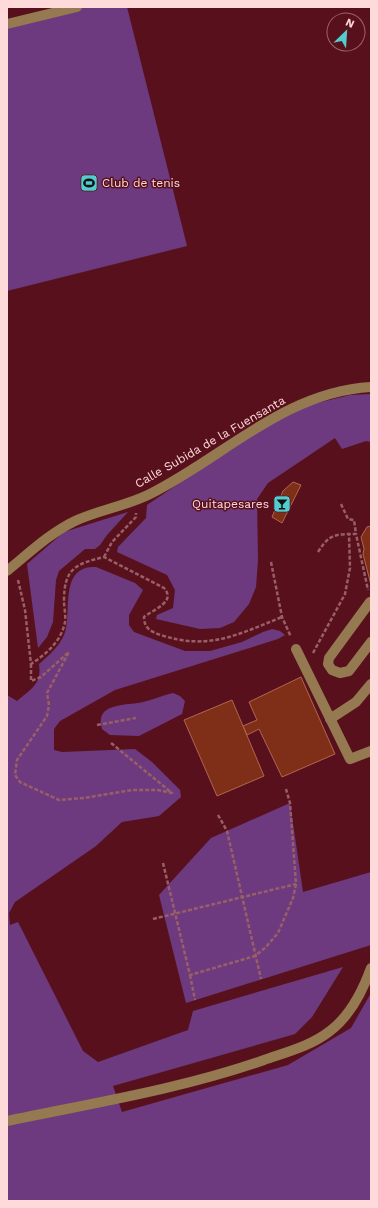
<svg xmlns="http://www.w3.org/2000/svg" width="378" height="1208" viewBox="0 0 378 1208" font-family="'Work Sans',sans-serif">
	<rect width="100%" height="100%" fill="#58111c"/>
	<g fill="#6d3a7f">
		<polygon points="77,7 127,7 187,246 7,291 7,24"/>
		<polygon points="371,394 371,442 366,441 342,449 335,438 268,483 257,499 258,560 256,587 249,604 234,622 220,628 200,629 156,619 157,615 173,608 175,590 167,575 117,552 118,547 146,518 147,505 251,435 305,406 350,395"/>
		<polygon points="128,512 107,535 100,545 95,549 85,549 59,571 56,580 53,622 47,637 38,648 27,564 64,532"/>
		<path d="M96,567l39,16 8,7 -14,25v10l5,7 51,19h25l32,-9 21,-10 9,-3 8,2 5,4 -7,4 -163,51 -55,31 -6,8v21l8,2 73,-3 17,13 28,28 1,7 -22,19 -37,6 -26,24 -81,56 -6,11 1,12 8,-3 65,129 15,11 90,-32 5,-19 150,-44 -31,50 -17,17 -182,52 9,26 166,-47 63,-37 20,-35v208h-364v-506l10,6c14,-12 25,-17 22,-37 9,-8 20,-17 25,-29 8,-18 -3,-57 19,-66 4,-2 9,-2 13,-2z"/>
		<path d="M173,693l7,3 5,5 -3,13 -43,22 -29,-1 -8,-6c-8,-27 24,-23 41,-27 10,-2 20,-7 30,-9z"/>
		<polygon points="290,803 303,892 371,872 371,945 186,1003 159,895 211,838"/>
	</g>
	<g fill="#7f2f17" stroke="#b16651">
		<polygon points="293,482 301,485 282,523 272,517 283,491"/>
		<polygon points="371,526 371,585 363,554 364,549 361,537 367,527"/>
		<polygon points="301,677 335,754 282,777 259,729 247,735 243,726 257,720 249,702"/>
		<polygon points="232,700 264,776 217,796 184,720"/>
	</g>
	<g fill="none" stroke-linecap="round" stroke-linejoin="round">
		<g stroke="#995f66" stroke-width="2.5" stroke-dasharray="4 2" stroke-linecap="butt">
			<polyline points="341,504 348,519 354,520 356,534"/>
			<path d="M318,552c11,-18 18,-18 38,-18l12,56"/>
			<polyline points="104,557 112,542 136,517 136,513"/>
			<polyline points="271,562 282,617 291,637"/>
			<path d="M18,580l7,30 6,54c15,-10 30,-22 34,-42 1,-6 -1,-15 -1,-21 0,-33 12,-37 40,-44l60,31c13,14 -12,22 -20,29 0,11 7,15 17,18 48,16 78,-1 121,-18"/>
			<polyline points="313,653 345,594 350,568 349,534"/>
			<polyline points="31,664 31,681 41,677 69,652 47,693 49,705 47,716 17,760 15,775 20,782 59,800 84,798 132,790 158,790 172,793 111,743"/>
			<polyline points="97,725 136,718"/>
			<polyline points="218,815 227,831 261,979"/>
			<polyline points="163,863 190,975 255,956 266,947 278,933 293,898 296,884 290,803 286,789"/>
			<polyline points="153,919 296,884"/>
			<polyline points="190,975 195,1000"/>
		</g>
		<g stroke="#957a51" stroke-width="10">
			<polyline points="7,24 77,7"/>
			<path d="M7,571c22,-18 43,-38 68,-50 24,-11 51,-15 75,-27 74,-37 134,-102 221,-107"/>
			<polyline points="370,602 329,658 328,664 332,670 340,673 349,671 371,642"/>
			<polyline points="296,649 350,759 371,751"/>
			<polyline points="330,719 356,702 371,684"/>
			<path d="M7,1121c86,-18 174,-32 257,-61 23,-8 47,-14 66,-29 20,-15 33,-41 41,-63"/>
		</g>
	</g>
	<defs>
		<symbol id="stadium-square" viewBox="-11 -11 22 22"><rect x="-9" y="-9" width="18" height="18" rx="4" fill="#52cdcf" stroke="#58111c"/><path d="M0-5a6.5 5 0 1 0 0 10a6.5 5 0 1 0 0-10ZM-3.5-1.8h7v3.6h-7Z" fill="#111"/></symbol>
		<symbol id="bar-square" viewBox="-11 -11 22 22"><rect x="-9" y="-9" width="18" height="18" rx="4" fill="#52cdcf" stroke="#58111c"/><path d="M-6-5H6L.8 .8V4.5H3.5V6h-7V4.5H-.8V.8Z" fill="#111"/></symbol>
	</defs>
	<g fill-rule="evenodd">
		<use href="#stadium-square" x="79" y="173" width="20" height="20"/>
		<use href="#bar-square" x="272" y="494" width="20" height="20"/>
	</g>
	<g text-anchor="middle" stroke-width="3" stroke-linejoin="round" paint-order="stroke">
		<g font-size="12" fill="#fedada" stroke="#58111c" text-anchor="start">
			<text x="102" y="187">Club de tenis</text>
			<text x="269" y="508" text-anchor="end">Quitapesares</text>
		</g>
		<g font-size="12" fill="#fedada" stroke="#58111c">
			<text transform="translate(210 442) rotate(-30)" y="4">Calle Subida de la Fuensanta</text>
		</g>
	</g>
	<rect width="378" height="1208" fill="none" stroke="#fedada" stroke-width="16"/>
	<g transform="translate(346 32) rotate(25)"><circle r="19" fill="#58111c" stroke="#9a6168"/>
	<path d="M0-3L7 15L0 10L-7 15Z" fill="#52cdcf"/>
	<text y="-6" font-size="11" font-weight="bold" text-anchor="middle" fill="#fedada">N</text>
	</g>
</svg>
